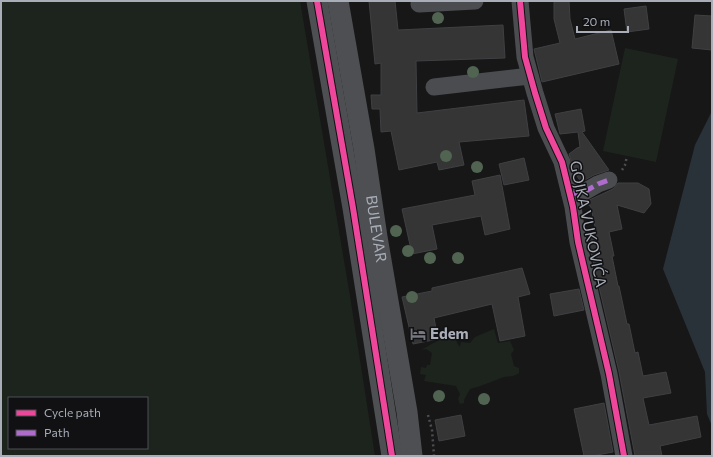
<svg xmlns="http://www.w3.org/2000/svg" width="713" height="457" viewBox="0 0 713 457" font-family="Commissioner,sans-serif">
	<rect width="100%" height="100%" fill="#171717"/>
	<g fill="#1d241e" fill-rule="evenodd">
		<path d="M1,1h299l50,295 25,160h-374zM9,398h138v50h-138z"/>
		<polygon points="625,48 678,59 656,162 603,151"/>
		<path d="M494,329l4,14 12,-2 4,9 -3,4 3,12 5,2v5c-5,4 -9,3 -15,4 -12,4 -22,9 -34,12l-6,11v3l-4,1 -2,-5 2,-5 -4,-8 -32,-5 2,-6 -6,-1 1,-7 5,1 1,-3h3l2,-12 -6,-4 -5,1 18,-10 3,-4 14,2 1,5 3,4 1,-5 9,1 5,-6z"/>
	</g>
	<polygon fill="#2a3239" points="712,111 712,426 707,414 705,372 663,269 695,145"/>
	<g fill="#353536" stroke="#3f4043">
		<polygon points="369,1 395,1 398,30 503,25 505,58 416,61 417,113 524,100 529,136 459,142 464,165 439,170 437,162 399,170 391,131 381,132 380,109 372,109 371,95 381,95 381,63 375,64"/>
		<polygon points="554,1 569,1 570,19 575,39 611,30 619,64 542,82 534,49 560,43 554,19"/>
		<polygon points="646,6 649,29 627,32 624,9"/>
		<polygon points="695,15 712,16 712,50 692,48"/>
		<polygon points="581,109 585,131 582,132 609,170 594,175 581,182 575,173 569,154 577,148 580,147 578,132 560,134 555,114"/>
		<polygon points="524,158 529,180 504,185 499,164"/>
		<polygon points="500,175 510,229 485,235 481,216 432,225 437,249 412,254 402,209 475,195 472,181"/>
		<polygon points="618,183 638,183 649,189 651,204 644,213 617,205 622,229 609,232 614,256 612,256 618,286 619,286 627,324 629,324 635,353 638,352 643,376 666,372 671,393 643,398 649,425 697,416 701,437 660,446 662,456 635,456 619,372 588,240 588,239 597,237 591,207 585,202 613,189"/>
		<polygon points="522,268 530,294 518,297 525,336 500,341 492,304 434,318 438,339 413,344 402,297 432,291 432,288"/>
		<polygon points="579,289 584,310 554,316 550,294"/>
		<polygon points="604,403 613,452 592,456 584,456 574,409"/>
		<polygon points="461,415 465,436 439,441 435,420"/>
	</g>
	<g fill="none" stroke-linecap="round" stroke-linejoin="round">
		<g stroke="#4d4e52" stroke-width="2.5" stroke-dasharray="2 3" stroke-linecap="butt">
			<polyline points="622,170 625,165 627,156"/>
			<polyline points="428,415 432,430 434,456"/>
		</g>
		<g stroke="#4b4c50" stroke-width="17">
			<polyline points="520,1 525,57 535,93 546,128 562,162 573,207 578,242 609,374 624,456"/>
			<polyline points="419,4 475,1"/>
			<polyline points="434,87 530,76"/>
			<polyline points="570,194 584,192 598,184 609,180"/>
		</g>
		<g stroke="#4d4f52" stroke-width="21">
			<polyline points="317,1 353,208 392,456"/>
			<path id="s1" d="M338,1l26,148 13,88 30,175 5,44"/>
		</g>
		<polyline stroke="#b06ccc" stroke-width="5" stroke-dasharray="10 5" stroke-linecap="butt" points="570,194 584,192 598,184 609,180"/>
		<defs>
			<g id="cycleway">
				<polyline points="317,1 353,208 392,456"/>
				<polyline points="520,1 525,57 535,93 546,128 562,162 573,207 578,242 609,374 624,456"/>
			</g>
		</defs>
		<use href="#cycleway" stroke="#111113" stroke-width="8"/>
		<use href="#cycleway" stroke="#ed469a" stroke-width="6"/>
	</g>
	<g fill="#506451">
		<circle cx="438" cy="18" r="6"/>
		<circle cx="473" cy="72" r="6"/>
		<circle cx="446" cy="156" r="6"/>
		<circle cx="477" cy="167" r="6"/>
		<circle cx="396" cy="231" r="6"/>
		<circle cx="408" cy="251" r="6"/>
		<circle cx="430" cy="258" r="6"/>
		<circle cx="458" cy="258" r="6"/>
		<circle cx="412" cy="297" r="6"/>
		<circle cx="439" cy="396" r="6"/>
		<circle cx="484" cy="399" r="6"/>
	</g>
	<defs>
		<symbol id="hotel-bare" viewBox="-9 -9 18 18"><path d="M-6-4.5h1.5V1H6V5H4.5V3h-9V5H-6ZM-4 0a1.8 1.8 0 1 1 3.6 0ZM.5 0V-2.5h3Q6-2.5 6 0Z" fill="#757880" stroke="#111113" stroke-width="2.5" paint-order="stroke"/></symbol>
	</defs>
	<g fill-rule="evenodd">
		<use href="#hotel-bare" x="407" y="323" width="22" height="22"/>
	</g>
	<g text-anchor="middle" stroke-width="3" stroke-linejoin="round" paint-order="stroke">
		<g font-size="15" fill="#a8adb8" stroke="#111113">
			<text transform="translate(588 224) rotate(78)" y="5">GOJKA VUKOVIĆA</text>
			<text dy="5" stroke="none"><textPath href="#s1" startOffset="231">BULEVAR</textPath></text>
		</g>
		<g font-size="15" font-weight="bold" fill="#a8adb8" stroke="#111113" text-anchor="start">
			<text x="430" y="339">Edem</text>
		</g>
	</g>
	<rect width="713" height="457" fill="none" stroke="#a8adb8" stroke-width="4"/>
	<rect x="8" y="397" width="140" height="52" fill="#111113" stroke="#4d4f55"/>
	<rect x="16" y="410" width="20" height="6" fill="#ed469a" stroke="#4d4f55"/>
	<text x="44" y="417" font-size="12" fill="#a8adb8">Cycle path</text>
	<rect x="16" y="430" width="20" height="6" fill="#b06ccc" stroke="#4d4f55"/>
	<text x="44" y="437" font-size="12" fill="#a8adb8">Path</text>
	<path d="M577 26v6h51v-6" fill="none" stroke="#a8adb8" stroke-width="2"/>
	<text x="583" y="26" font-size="12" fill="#a8adb8" stroke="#111113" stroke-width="3" paint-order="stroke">20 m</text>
</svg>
